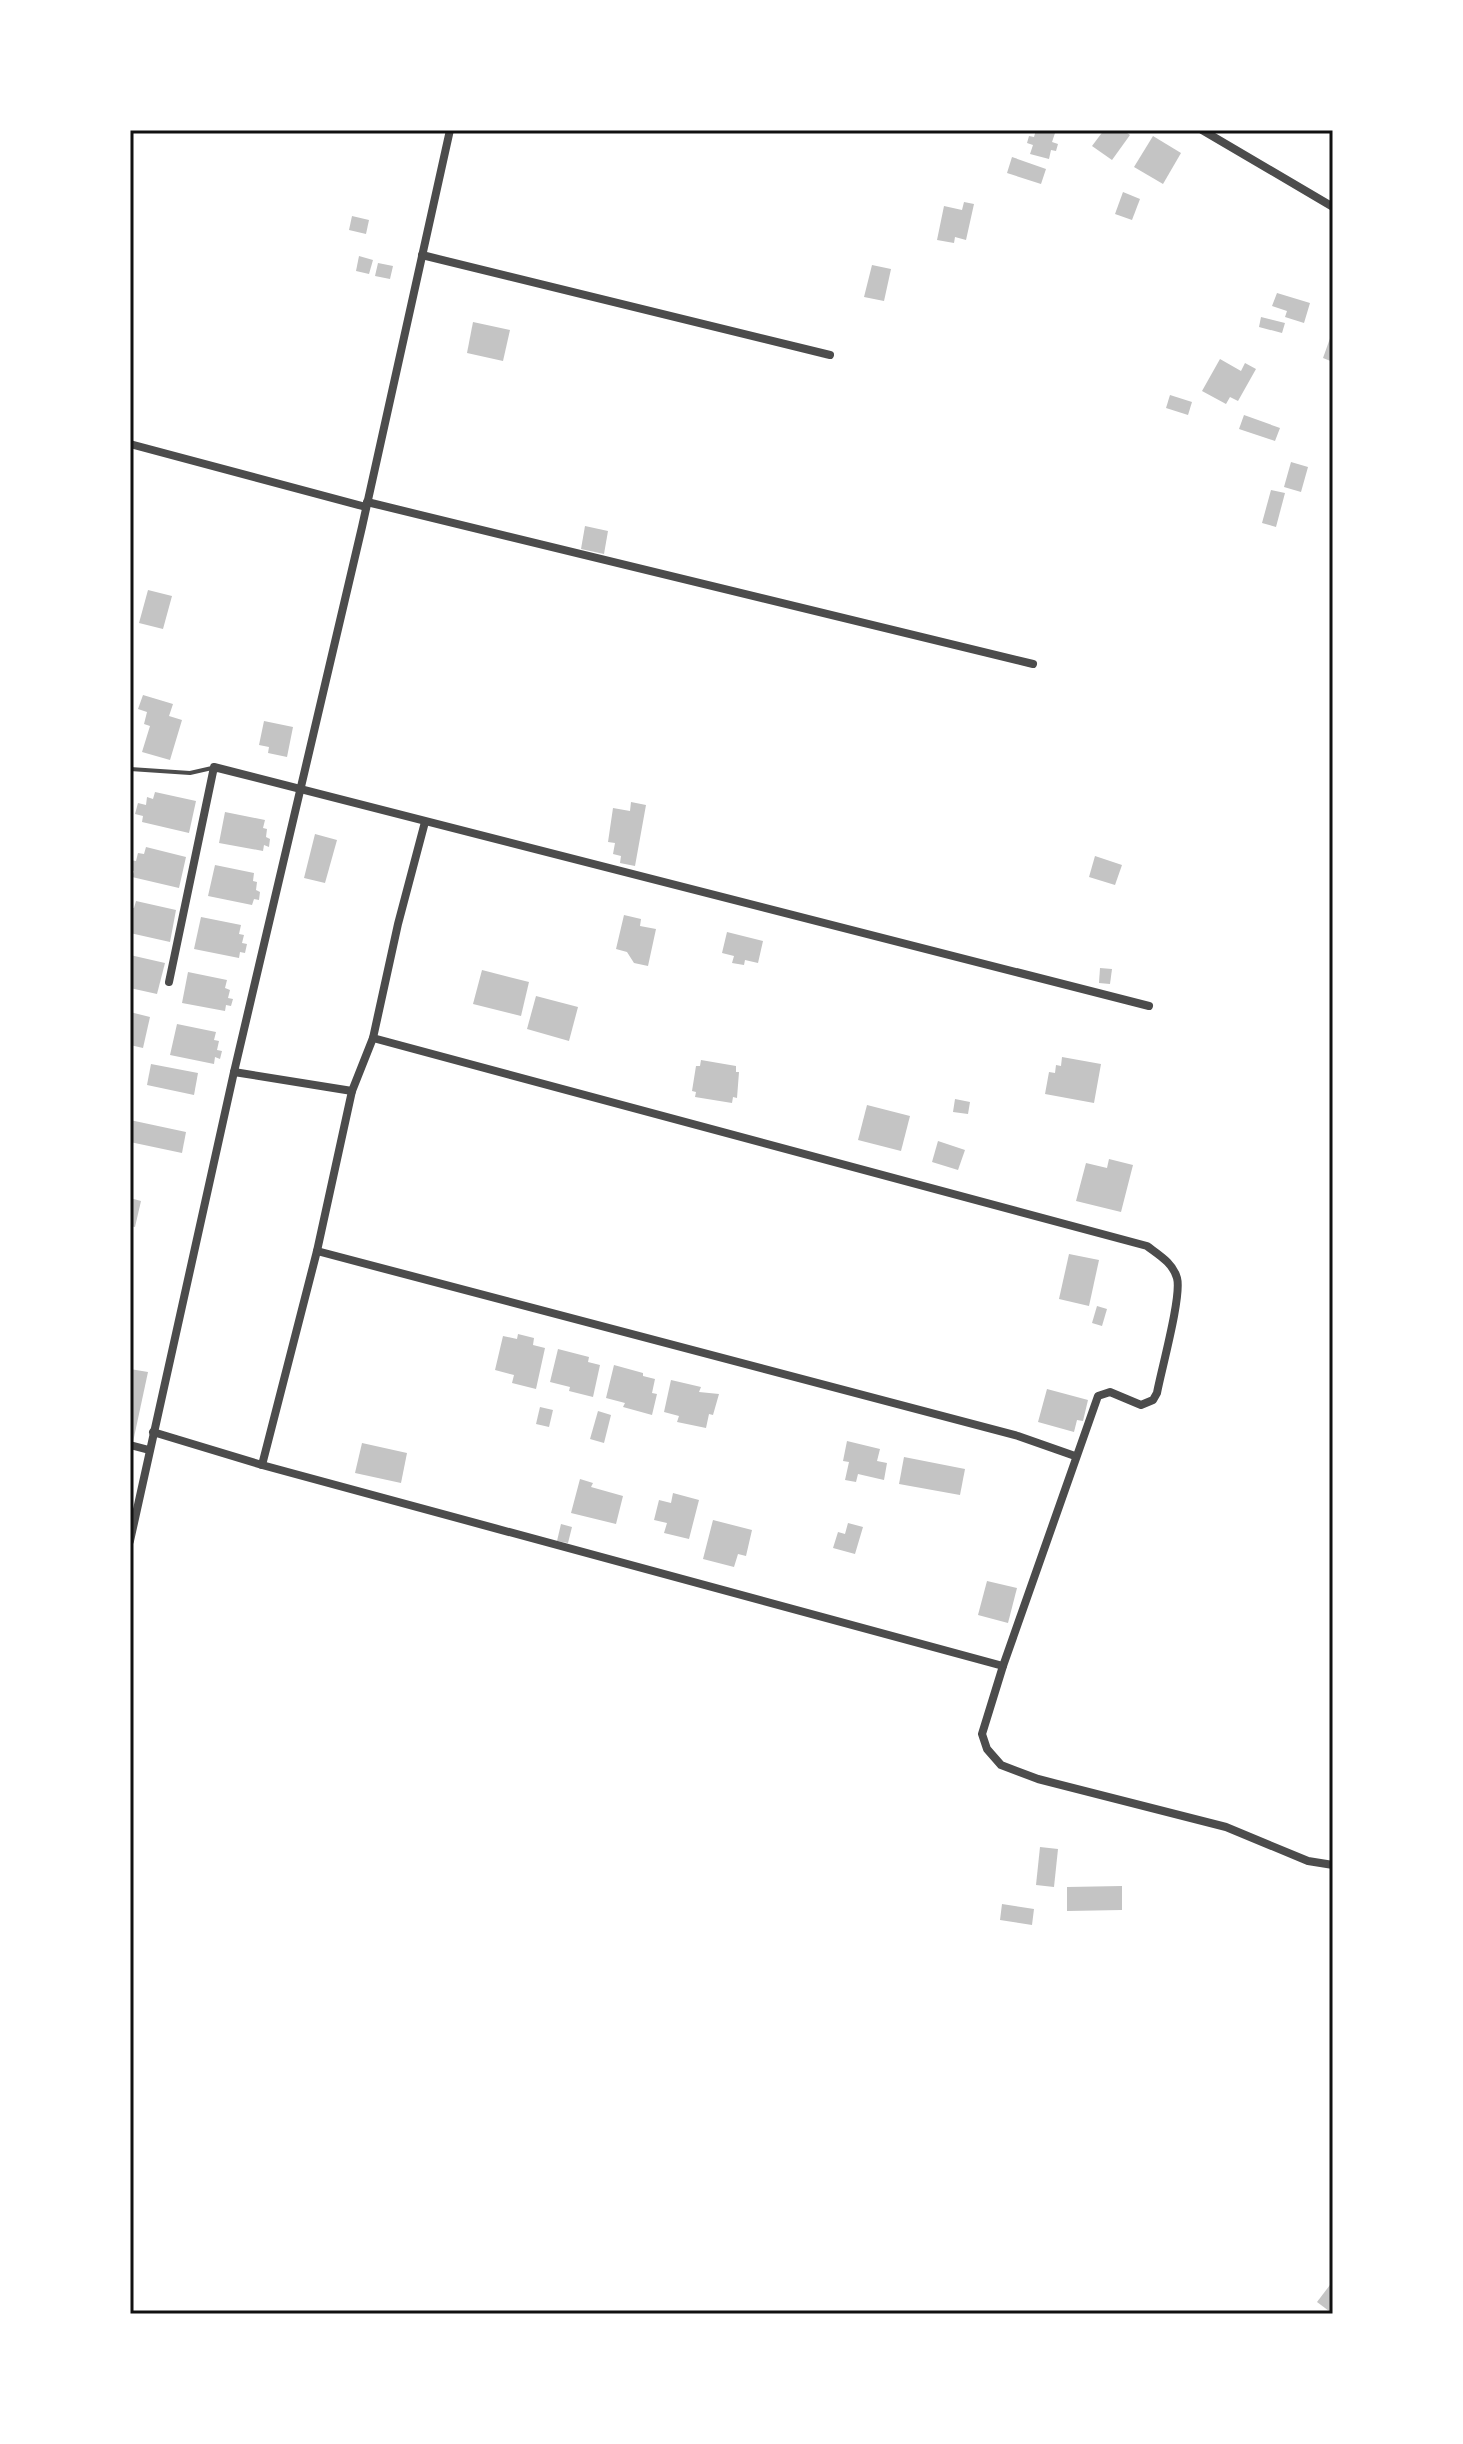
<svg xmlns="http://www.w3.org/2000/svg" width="1463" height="2444" viewBox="0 0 1463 2444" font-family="'Source Serif 4',serif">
	<rect width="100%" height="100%" fill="#fff"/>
	<g fill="#c4c4c4">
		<polygon points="1036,130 1056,130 1052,142 1058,144 1056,151 1051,150 1049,159 1030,154 1033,145 1027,143 1029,136 1034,137"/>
		<polygon points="1104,130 1123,130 1130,135 1112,160 1092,146"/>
		<polygon points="1153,136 1181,153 1163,184 1134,167"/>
		<polygon points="1012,157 1046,169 1041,184 1007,173"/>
		<polygon points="1123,192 1140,199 1132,220 1115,214"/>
		<polygon points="964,202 974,204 966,240 955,237 954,243 937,240 944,206 962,210"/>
		<polygon points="352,216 369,220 366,234 349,230"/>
		<polygon points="359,256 373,260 369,274 356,271"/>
		<polygon points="378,263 393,266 390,279 375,276"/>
		<polygon points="872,265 891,269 884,301 864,297"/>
		<polygon points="1277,293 1310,303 1304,323 1285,317 1287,311 1272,306"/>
		<polygon points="1261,317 1285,323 1282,333 1259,327"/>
		<polygon points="473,322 510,330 503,361 467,353"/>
		<polygon points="1333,330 1333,362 1323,358"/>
		<polygon points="1220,359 1241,371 1245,363 1256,369 1238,401 1230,397 1226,404 1202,391"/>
		<polygon points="1170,395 1192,402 1188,415 1166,408"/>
		<polygon points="1244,415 1280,428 1275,441 1239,429"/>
		<polygon points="1291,462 1308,467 1301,492 1284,487"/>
		<polygon points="1271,490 1285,493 1276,527 1262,523"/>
		<polygon points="585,526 608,531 604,554 581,549"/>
		<polygon points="148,590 172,596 163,629 139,623"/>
		<polygon points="143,695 173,704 169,716 182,720 170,760 142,752 150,726 144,724 147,712 138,709"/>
		<polygon points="264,721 293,727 287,757 268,753 269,747 259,745"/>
		<polygon points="155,792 196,801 189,833 142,822 143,816 135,814 138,803 146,805 147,797 153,799"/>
		<polygon points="631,802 646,805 635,866 620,863 621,856 613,854 615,843 608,842 613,808 630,811"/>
		<polygon points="225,812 265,820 263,828 267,829 266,837 270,839 269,847 264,845 263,851 219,843"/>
		<polygon points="315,834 337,840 325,883 304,878"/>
		<polygon points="146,847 186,857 179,888 132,877 134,871 130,870 130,860 136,861 138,853 144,854"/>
		<polygon points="1095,856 1122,865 1115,885 1089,877"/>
		<polygon points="215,865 254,873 253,881 257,882 256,890 260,892 259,900 254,899 252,905 208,896"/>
		<polygon points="136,901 176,910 170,942 130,933 130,907 134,908"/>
		<polygon points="624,915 641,919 640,926 656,929 648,966 634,963 627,952 616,949"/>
		<polygon points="201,917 241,925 239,934 244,935 242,943 247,944 245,953 240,952 239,958 194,949"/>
		<polygon points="727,932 763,941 758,963 745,960 744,965 732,963 734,956 722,953"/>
		<polygon points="130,955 165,963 157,994 130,988"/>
		<polygon points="1100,968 1112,969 1110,984 1099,983"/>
		<polygon points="482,970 529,982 521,1016 473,1004"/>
		<polygon points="188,972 227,980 225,988 230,990 228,998 233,999 231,1006 226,1005 225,1011 182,1003"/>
		<polygon points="536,996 578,1007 569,1041 527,1029"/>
		<polygon points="130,1012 150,1017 143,1048 130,1045"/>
		<polygon points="177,1024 216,1032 214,1040 219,1041 217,1050 222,1051 220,1059 215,1057 214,1064 170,1055"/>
		<polygon points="1062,1057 1101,1064 1094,1103 1045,1094 1049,1072 1055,1073 1056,1065 1061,1066"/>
		<polygon points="701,1060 736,1066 736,1072 739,1072 737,1098 733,1097 732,1103 695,1097 696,1092 692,1091 696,1066 700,1066"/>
		<polygon points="151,1064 198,1073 194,1095 147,1085"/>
		<polygon points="955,1099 970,1102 968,1114 953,1112"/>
		<polygon points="867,1105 910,1116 901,1151 858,1140"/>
		<polygon points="130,1120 186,1132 182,1153 130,1142"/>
		<polygon points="938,1141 965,1150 958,1170 932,1162"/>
		<polygon points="1109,1159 1133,1165 1121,1212 1076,1201 1086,1163 1107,1168"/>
		<polygon points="130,1198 141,1201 135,1227 130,1226"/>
		<polygon points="1069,1254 1099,1260 1089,1306 1059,1299"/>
		<polygon points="1097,1306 1107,1309 1102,1326 1092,1323"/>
		<polygon points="518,1334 534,1338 533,1345 545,1348 536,1389 512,1383 514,1375 495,1370 503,1336 517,1339"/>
		<polygon points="558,1349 589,1357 588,1362 600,1365 593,1397 569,1391 570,1387 550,1382"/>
		<polygon points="614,1365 643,1373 643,1376 655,1379 652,1393 657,1394 652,1415 623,1407 625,1403 606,1398"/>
		<polygon points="130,1369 148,1372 133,1442 130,1442"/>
		<polygon points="671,1380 701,1387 699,1392 719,1394 713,1415 709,1414 706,1428 677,1422 679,1416 664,1412"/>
		<polygon points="1047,1389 1088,1400 1083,1421 1077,1420 1074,1432 1038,1422"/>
		<polygon points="540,1407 553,1410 549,1427 536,1424"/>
		<polygon points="598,1411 611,1415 604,1443 590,1439"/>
		<polygon points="847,1441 880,1449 877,1461 887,1463 884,1480 858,1474 856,1482 845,1480 849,1462 843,1461"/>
		<polygon points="362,1443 407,1453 401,1483 355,1473"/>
		<polygon points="904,1457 965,1469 960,1495 899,1484"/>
		<polygon points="580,1479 593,1483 591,1487 623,1496 616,1524 571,1513"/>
		<polygon points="673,1493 699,1500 689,1539 664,1533 667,1523 654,1520 659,1500 671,1503"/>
		<polygon points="713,1520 752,1530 746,1556 738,1554 734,1567 703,1559"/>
		<polygon points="848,1523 863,1527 855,1554 833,1548 838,1532 845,1534"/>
		<polygon points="561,1524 572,1527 568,1543 557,1541"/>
		<polygon points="987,1581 1017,1588 1008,1623 978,1615"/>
		<polygon points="1040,1847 1058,1849 1054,1887 1036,1885"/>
		<polygon points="1122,1886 1122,1910 1067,1911 1067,1887"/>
		<polygon points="1002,1904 1034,1909 1032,1925 1000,1920"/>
		<polygon points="1333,2281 1333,2314 1317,2302"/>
	</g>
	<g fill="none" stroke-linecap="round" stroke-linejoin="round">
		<polyline stroke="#4c4c4c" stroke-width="4" points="130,769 190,773 212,768"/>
		<g stroke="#4c4c4c" stroke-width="8">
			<polyline points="1202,130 1333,207"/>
			<polyline points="422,255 830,355"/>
			<polyline points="130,444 366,507"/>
			<polyline points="367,502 1033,664"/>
			<polyline points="169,982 214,767 1149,1006"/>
			<path d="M373,1038l774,208c12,9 26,17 30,32 5,18 -16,93 -20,115l-4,7 -12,5 -31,-13 -12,4 -95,270"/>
			<polyline points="234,1072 352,1091"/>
			<polyline points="317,1251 1018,1436 1075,1456"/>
			<polyline points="153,1432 262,1465 1003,1666 982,1734 987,1749 1001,1765 1038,1779 1226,1827 1308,1861 1333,1865"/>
			<polyline points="130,1445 149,1450"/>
			<polyline points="262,1465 317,1251 352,1091 373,1038 398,924 425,822"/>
			<polyline points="130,1541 234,1072 362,527 450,130"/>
		</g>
	</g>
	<rect width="1463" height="2444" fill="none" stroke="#ffffff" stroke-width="264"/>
	<rect x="132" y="132" width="1199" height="2180" fill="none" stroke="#111" stroke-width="3"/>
</svg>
